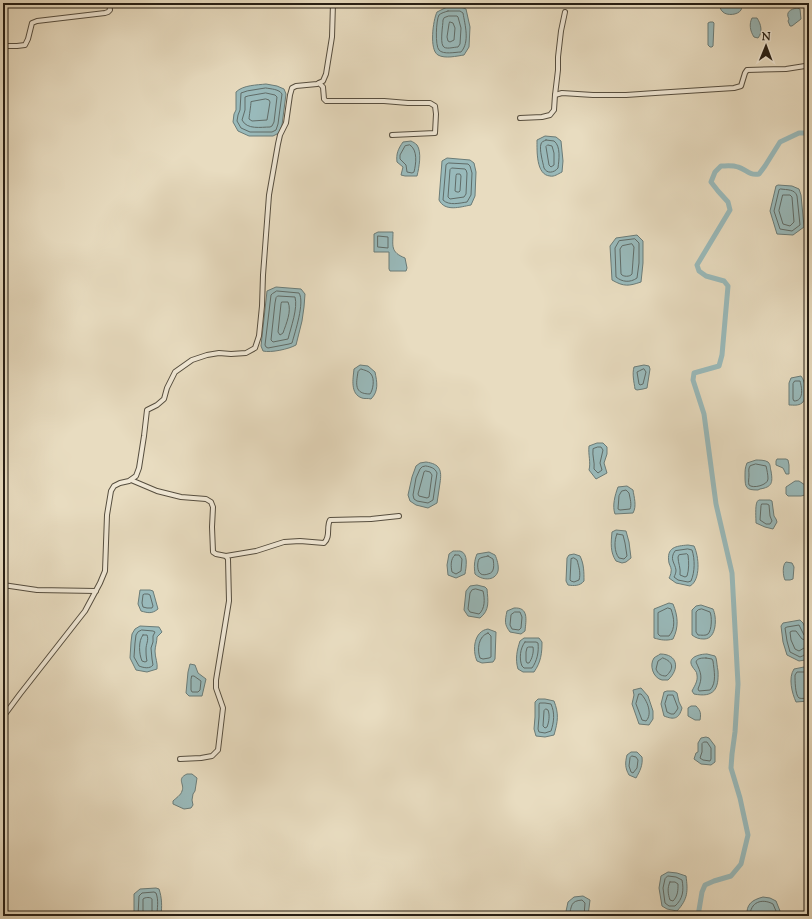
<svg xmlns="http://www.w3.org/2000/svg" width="812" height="919" viewBox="0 0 812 919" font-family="'Sorts Mill Goudy',serif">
	<rect width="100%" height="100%" fill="#e8dcc0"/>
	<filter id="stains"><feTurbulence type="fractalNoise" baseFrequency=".005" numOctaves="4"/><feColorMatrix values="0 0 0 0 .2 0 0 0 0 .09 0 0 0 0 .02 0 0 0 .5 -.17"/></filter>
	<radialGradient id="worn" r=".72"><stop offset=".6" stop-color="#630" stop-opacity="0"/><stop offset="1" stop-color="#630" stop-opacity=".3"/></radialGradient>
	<g fill="#99babb" stroke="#6b7c78">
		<path d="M719,3h23c0,2 0,5 -1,7 -3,5 -14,6 -18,2 -3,-2 -3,-6 -4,-9z"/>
		<path d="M447,7h14l5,2 4,18 -1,20 -5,8c-7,1 -19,4 -26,0 -9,-5 -5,-35 -1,-43z"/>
		<path d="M797,8l3,1 1,10 -9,7h-2l-2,-5 1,-2c-4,-7 2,-10 8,-11z"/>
		<path d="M752,18h5c4,6 6,14 1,20l-4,-1c-4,-6 -5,-13 -2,-19z"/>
		<polygon points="710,22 713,22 714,23 713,46 712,47 710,47 708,45 708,23"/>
		<path d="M266,84l11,2 7,3 2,5 -4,31 -3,8 -6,3h-24l-11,-5 -5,-9 1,-8 2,-4v-18c7,-7 21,-7 30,-8z"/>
		<path d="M545,136l11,1 5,4 2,20 -1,11c-4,2 -8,5 -12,4 -14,-1 -13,-25 -13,-36z"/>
		<path d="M411,141c2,1 4,2 6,4 5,7 2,23 0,31h-12l-4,-1 2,-8 -6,-5c-1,-8 1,-13 6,-20z"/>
		<path d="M447,158l23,2 4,3 2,9 -1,24 -4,9c-11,2 -26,7 -32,-5l3,-39z"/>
		<polygon points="778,185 792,186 799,189 801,195 804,227 793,235 777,234 770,211 776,186"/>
		<path d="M378,232h15c0,14 -3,20 12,26l2,10 -1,3h-16l-1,-2v-17h-15v-18z"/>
		<path d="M637,235l6,6v22l-2,19c-12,4 -17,5 -29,-2l-2,-34 6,-8z"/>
		<path d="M276,287l25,2 4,5 -1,13 -2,14 -6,24c-7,4 -25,8 -33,6l-2,-5 6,-55z"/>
		<path d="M360,365l8,1 7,6c2,10 4,19 -4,27 -3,-1 -7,0 -9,-1 -12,-4 -9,-19 -8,-29z"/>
		<path d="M644,365l5,1 1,3 -3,19 -4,1 -6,1 -2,-1c-1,-7 -3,-15 -1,-22z"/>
		<path d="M801,376c5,6 7,22 1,27 -4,3 -8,2 -13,2v-22l2,-5z"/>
		<path d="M597,443h6l4,4v7l-3,9 3,10 -11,6 -7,-9c2,-8 -1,-15 0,-24z"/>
		<path d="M807,458h2v20h-2c-3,-6 -4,-14 0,-20z"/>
		<polygon points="777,459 786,459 788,460 789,465 789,474 786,474 783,468 776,465 776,461"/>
		<path d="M756,460c3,0 9,0 12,2 3,3 2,6 3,9 2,12 1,16 -11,18l-2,1c-12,0 -13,-2 -13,-14 0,-6 0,-8 2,-13z"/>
		<path d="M426,462c14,2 16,8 14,21 -1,7 -2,13 -3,20l-9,5 -12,-3 -6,-4 -2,-6 4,-18 4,-11 4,-3z"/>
		<polygon points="795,481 799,481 805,485 806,490 805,495 801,496 788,496 786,494 786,487"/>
		<path d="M627,486l6,4c1,7 4,16 0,23l-18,1c-3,-8 0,-19 3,-27z"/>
		<path d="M759,500h11l2,1 2,15 2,3 1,3 -4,7 -8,-2 -9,-4c0,-4 -1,-17 1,-21 0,-1 1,-1 2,-2z"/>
		<path d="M616,530l10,1 3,11 2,16 -5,4 -4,1 -6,-2c-6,-9 -5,-18 -4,-29z"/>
		<path d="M688,545l6,1c5,10 7,34 -4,40l-14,-3 -7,-5c1,-2 2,-4 2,-6 1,-3 -1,-6 -2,-9 -3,-16 7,-17 19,-18z"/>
		<path d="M453,551c1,0 6,0 7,0 9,2 6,17 5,23l-9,4 -8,-3 -1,-10 2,-11z"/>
		<path d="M489,552l6,3c2,4 4,11 3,16 -3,11 -17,9 -23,3 -1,-7 -1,-13 2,-20z"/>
		<path d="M574,554l6,2c4,8 4,16 4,25 -4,5 -10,5 -16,4l-2,-4 1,-23 2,-3z"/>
		<path d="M786,562l6,1 2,4 -1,12 -3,1h-5c-2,-4 -3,-15 1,-18z"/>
		<path d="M477,585l8,2 2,2c1,12 3,21 -7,29l-12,-2 -4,-6 2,-19 4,-5z"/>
		<path d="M140,590h10l3,1 5,18c-6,5 -10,4 -17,2l-3,-7z"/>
		<path d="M669,603l4,1c5,12 6,23 0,35 -7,2 -12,1 -19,-1v-29z"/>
		<path d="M701,605l12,4c4,8 4,30 -9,30 -5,0 -8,-1 -12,-4v-25l4,-4z"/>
		<path d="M514,608c15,-1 12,12 11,23l-4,3 -11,-2c-6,-8 -5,-11 -3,-21z"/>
		<polygon points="800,620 803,623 809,635 809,654 805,660 799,661 787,655 783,642 781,626 783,623"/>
		<path d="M140,626l19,1 3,5 -5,5c0,5 -2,10 -2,14 0,7 3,12 2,18l-10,3 -11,-2 -6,-12 1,-16 1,-8 3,-5z"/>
		<path d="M488,629l8,3 -1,27 -2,3 -11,1 -5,-2c-5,-11 -3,-30 11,-32z"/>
		<path d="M524,638h15l3,4c0,11 -1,20 -8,30h-11l-5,-3c-3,-10 -1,-19 2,-28z"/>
		<path d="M660,654c18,0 20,15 8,26 -2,0 -4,0 -6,0 -9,-2 -13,-15 -8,-22 2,-2 4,-2 6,-4z"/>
		<path d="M707,654l8,2 1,2c1,4 1,8 2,13 1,18 -4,27 -24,23l-2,-3c3,-6 6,-10 5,-16 0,-4 -3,-5 -5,-9 -5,-9 8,-12 15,-12z"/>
		<polygon points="190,664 195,665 198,673 206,679 202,696 189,696 186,693 188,672"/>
		<path d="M804,667l5,2v32l-13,1c-4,-9 -8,-24 -2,-33z"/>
		<polygon points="641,688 648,696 653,711 653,719 649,725 639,724 632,704 634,695 633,690"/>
		<path d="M667,691h7l3,2 2,9 3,6c-3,11 -8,12 -18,8l-3,-12 3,-12z"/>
		<path d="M538,699h7l9,2c5,13 4,20 0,34l-9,2 -9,-1 -2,-7 1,-12v-15z"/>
		<path d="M691,706h5c5,5 5,8 4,14h-5l-7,-4v-8z"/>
		<polygon points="706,737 709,738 715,746 715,762 711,765 701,764 694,759 696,753 698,752 698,743 701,738"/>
		<path d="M631,752h6l5,5c1,8 -2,14 -6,21l-7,-3c-4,-7 -4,-12 -2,-20z"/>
		<path d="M187,774h5l5,4 -2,13 -2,3 -1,6 1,5 -2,3 -7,1 -11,-5v-3c3,-3 8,-6 9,-10 3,-7 -6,-12 5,-17z"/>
		<path d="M668,872l9,1 9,3c2,15 2,23 -9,35l-10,-2 -5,-3 -3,-18 2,-12z"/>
		<path d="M156,888l3,1c3,9 3,17 2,27h-27v-22l6,-5z"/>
		<polygon points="583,896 590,900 588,916 565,916 568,902 574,897"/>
		<path d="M763,897l7,1 6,3 4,10v5h-33c-1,-12 5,-16 16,-19z"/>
	</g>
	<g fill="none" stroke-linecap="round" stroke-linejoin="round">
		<g stroke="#606c68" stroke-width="1">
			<path d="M448,11h12l3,2c2,12 7,29 -2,39 -5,0 -18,3 -22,-2 -4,-4 -3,-30 0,-35 2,-2 6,-3 9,-4z"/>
			<path d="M449,16h8l1,1 3,11 -1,16 -2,3c-4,0 -13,3 -15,-1 -3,-5 0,-21 0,-26l1,-2z"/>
			<polygon points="450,22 453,23 455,28 454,40 450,42 448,41 447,37 449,24"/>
			<path d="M266,88c5,1 13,1 16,6l-4,30 -2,6 -4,2h-22l-9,-4 -4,-7 1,-6 2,-5 1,-17 6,-2z"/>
			<path d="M266,93l9,2 2,2 -3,25 -2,4 -2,1c-9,0 -23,3 -28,-7l3,-10v-13l3,-1z"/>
			<path d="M266,99l3,1 1,2 -3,18 -15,1 -3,-2c0,-2 2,-14 2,-17z"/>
			<path d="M546,140l8,1c7,5 5,19 4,27 -4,5 -11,6 -14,0 -1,-5 -5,-19 -3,-24 0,-2 3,-3 5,-4z"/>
			<path d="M410,145c8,5 6,19 4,27l-2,1 -5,-1 -1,-7 -6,-6v-4l5,-9z"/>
			<polygon points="548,145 552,146 554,153 554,165 551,167 549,165 546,147"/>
			<path d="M449,163l19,1 2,2 2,7 -1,22 -4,7c-7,1 -18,4 -24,-2l3,-35z"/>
			<polygon points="452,168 465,169 466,170 467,173 466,194 464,197 450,199 448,197 450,170"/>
			<polygon points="457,174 460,174 461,176 460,191 459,192 457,192 455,191 456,176"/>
			<path d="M781,189c6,1 14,0 16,7l3,29 -8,6 -12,-2 -6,-18 5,-21z"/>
			<polygon points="783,195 790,195 792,197 794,222 790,226 783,224 779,211"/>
			<polygon points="378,236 388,237 388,248 378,247"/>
			<path d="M635,239l4,4v20l-2,15c-7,5 -15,4 -21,-1l-1,-29 4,-7z"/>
			<path d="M632,244l2,3 -2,27c-2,3 -9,3 -11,0l-1,-25 2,-3z"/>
			<path d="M277,291l22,2c6,9 -4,39 -7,50l-3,1 -21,4 -2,-1 -1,-2 6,-50 1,-1z"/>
			<path d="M278,296l17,1c3,11 -4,30 -7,42l-15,3 -2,-2 4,-37 1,-5z"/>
			<path d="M282,302h6c4,9 -2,22 -5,31l-3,2 -2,-3 3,-28z"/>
			<path d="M361,369c3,1 8,2 10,5 4,5 2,16 -1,20 -16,0 -14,-10 -12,-22z"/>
			<polygon points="644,369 646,372 643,384 640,385 639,384 637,372 639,371"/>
			<path d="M795,381h5c2,7 4,20 -6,20l-1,-2v-15z"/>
			<path d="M598,447h3l2,3 -3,13 2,7 -4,3 -4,-4c1,-7 -2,-13 -1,-20z"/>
			<path d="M756,464l10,2c1,4 2,9 2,13 0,6 -15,10 -19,6 -1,-3 0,-7 0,-10 0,-4 -1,-6 1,-9z"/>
			<path d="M426,466c5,1 9,2 11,7l-4,27 -5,3 -11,-2 -3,-2 -1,-4 3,-17 4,-9 2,-2z"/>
			<polygon points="426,471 430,472 432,475 429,497 427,498 419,496 418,494 424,472"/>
			<path d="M622,491l4,-1 3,3c1,5 3,12 1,16l-10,1 -2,-1 1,-13z"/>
			<polygon points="762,504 767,504 769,505 770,516 772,521 770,524 766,524 760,520 761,506"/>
			<path d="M617,534l6,1 2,8 2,13 -3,3 -5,-1c-5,-6 -5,-18 -2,-24z"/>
			<path d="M688,549l4,1c3,9 3,22 -1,31l-3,1 -10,-2 -4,-3c1,-2 2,-4 2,-7 -1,-7 -7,-11 -1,-19z"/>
			<path d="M687,554l1,1c1,7 1,15 -1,21l-2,1 -5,-2c1,-7 -2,-12 -2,-18l1,-2z"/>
			<path d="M455,555h4l3,4 -1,12 -5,3 -4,-2c-1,-5 -2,-13 3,-17z"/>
			<path d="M488,556l5,3c1,5 2,14 -5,15 -2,1 -6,1 -7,0 -4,-2 -4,-11 -2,-15 2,-2 6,-2 9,-3z"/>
			<path d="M574,558l3,2c2,7 4,14 2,20l-5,2 -3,-1 -1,-1 1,-20v-1z"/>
			<path d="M476,589l7,2c2,8 2,18 -4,23l-9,-2 -2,-3 2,-16 2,-3z"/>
			<polygon points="145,594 148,594 150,595 153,606 152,608 147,608 143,607 142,603 143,595"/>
			<path d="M668,608l3,1c3,9 5,19 -2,27h-9l-2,-2v-21z"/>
			<path d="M702,609l8,3c2,4 2,18 -2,22 -2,2 -7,1 -10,1l-2,-3v-20l2,-2z"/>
			<polygon points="515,612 520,612 522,617 521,628 519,630 512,629 510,625 511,615"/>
			<path d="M142,630l11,1 2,1 -2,4v6l-2,6 1,11 1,6c-3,4 -9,3 -14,1l-5,-9 1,-14 1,-8 2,-3z"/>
			<path d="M488,633l3,3v21l-2,1 -6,1 -3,-1c-3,-8 -2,-22 8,-25z"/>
			<path d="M143,635h4c2,5 -1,9 -1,14 0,4 0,8 1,12l-2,1 -3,-1c-3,-7 -4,-20 1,-26z"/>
			<path d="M809,636l-5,-1 -5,-10 -12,2 -2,1 2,13 3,11 10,5c4,-1 5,-4 9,-4"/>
			<polyline points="809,641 802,639 796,631 792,631 790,632 791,640 795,649 799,651 804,648 809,648"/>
			<path d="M525,642h11l2,1c1,9 -1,18 -6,25h-8l-2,-2c-3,-7 -2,-18 3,-24z"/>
			<path d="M529,647h4c1,5 -1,12 -4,16h-2l-1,-2v-9l1,-4z"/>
			<path d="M663,658c11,4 11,11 3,18 -5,0 -8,-2 -10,-7l2,-8 3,-2z"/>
			<path d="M706,658l6,1 1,2c1,9 4,22 -3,29l-11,1 -1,-2c5,-12 3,-16 -2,-27 1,-4 6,-4 10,-4z"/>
			<path d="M809,672h-12l-2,3c0,5 0,20 4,23 2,1 8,0 10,0"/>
			<polygon points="192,676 194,676 201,681 200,690 198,692 192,692 191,690 191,680"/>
			<path d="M639,694h2c6,6 12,20 5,27l-4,-1 -6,-16z"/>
			<polygon points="668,695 673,695 678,708 677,710 674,714 671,714 667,712 665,704"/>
			<path d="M540,703h5l6,1c4,9 3,18 0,27l-6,2 -6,-1 -1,-3 1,-12v-12z"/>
			<path d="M546,709l2,1c2,5 1,12 -1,17l-2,1 -2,-2 1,-15z"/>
			<polygon points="704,742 707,742 711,748 711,759 710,761 703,760 700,758 702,752 702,744"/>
			<polygon points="632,756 636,757 638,760 637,768 633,773 631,772 629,766 630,758"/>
			<path d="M668,876l8,1 6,3c2,10 1,19 -7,26h-6l-4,-3 -2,-15 2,-9z"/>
			<path d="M670,882h5l3,2c0,6 0,12 -5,17l-3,-1c-2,-6 -3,-12 0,-18z"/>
			<path d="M138,916l1,-20 3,-3 12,-1 2,1c3,8 1,15 1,23"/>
			<path d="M143,916v-17c2,-2 8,-2 9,0v17"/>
			<path d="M569,916c3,-10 1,-15 13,-16l3,3 -1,13"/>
			<path d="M750,916c0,-14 12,-18 23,-12l3,7v5"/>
		</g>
		<path stroke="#99babb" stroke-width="5" d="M698,916l4,-24 3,-7 9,-4 17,-5 10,-12 7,-29 -8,-37 -9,-30 1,-14 3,-22 3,-48 -6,-111 -16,-69 -12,-90 -11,-34 1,-7 25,-7 3,-11 6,-69 -4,-5 -18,-5 -7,-5 -2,-6 33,-55 -2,-8 -10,-11 -7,-9 4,-10 6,-6c5,0 11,-1 17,1 8,2 11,9 21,7l6,-8 15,-24 19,-9h10"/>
		<defs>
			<g id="street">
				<polyline points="7,46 17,46 25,45 28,39 32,23 37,21 105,13 108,12 110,10 109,3"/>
				<polyline points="319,83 323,87 324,99 326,101 384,101 408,103 430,103 435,106 436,114 435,133 392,135"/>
				<polyline points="555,95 558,70 558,57 561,31 565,12"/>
				<polyline points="520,118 542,117 550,115 554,110 555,95 562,93 593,95 626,95 655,93 734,88 741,86 745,73 747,70 786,69 805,66"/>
				<polyline points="131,480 157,491 181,497 206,499 211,502 213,507 212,527 213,552 216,554 226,556 228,559 229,601 216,680 216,688 223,708 218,750 212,756 201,758 180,759"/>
				<path d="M226,556l30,-5 28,-9 16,-1 24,2c7,-6 2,-16 6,-23l41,-1 28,-3"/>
				<polyline points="3,585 37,590 96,591"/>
				<polyline points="3,717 20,694 85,611 100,583 105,571 107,515 111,491 114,486 120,483 129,481 136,476 139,468 144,436 147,410 157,405 164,399 167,388 175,372 192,360 207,355 219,353 231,354 246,353 255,348 259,336 262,306 263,275 269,195 278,144 280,135 286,123 290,95 292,88 296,86 317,84 323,81 326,74 332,37 333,3"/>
			</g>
		</defs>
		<use href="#street" stroke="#564e3f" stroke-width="6"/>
		<use href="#street" stroke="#f0e8d6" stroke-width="4"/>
	</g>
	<rect width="812" height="919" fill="none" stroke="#e8dcc0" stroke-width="16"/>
	<rect x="4" y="4" width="804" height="911" fill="none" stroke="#261e14" stroke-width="2"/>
	<rect x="8" y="8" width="796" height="903" fill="none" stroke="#261e14"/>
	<g transform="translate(766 46) rotate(1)" stroke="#f0e8d6" stroke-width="3" paint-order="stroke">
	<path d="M0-3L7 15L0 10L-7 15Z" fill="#261e14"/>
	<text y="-6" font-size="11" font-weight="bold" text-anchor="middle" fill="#261e14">N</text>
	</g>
	<rect width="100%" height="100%" filter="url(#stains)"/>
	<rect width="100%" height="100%" fill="url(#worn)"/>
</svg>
